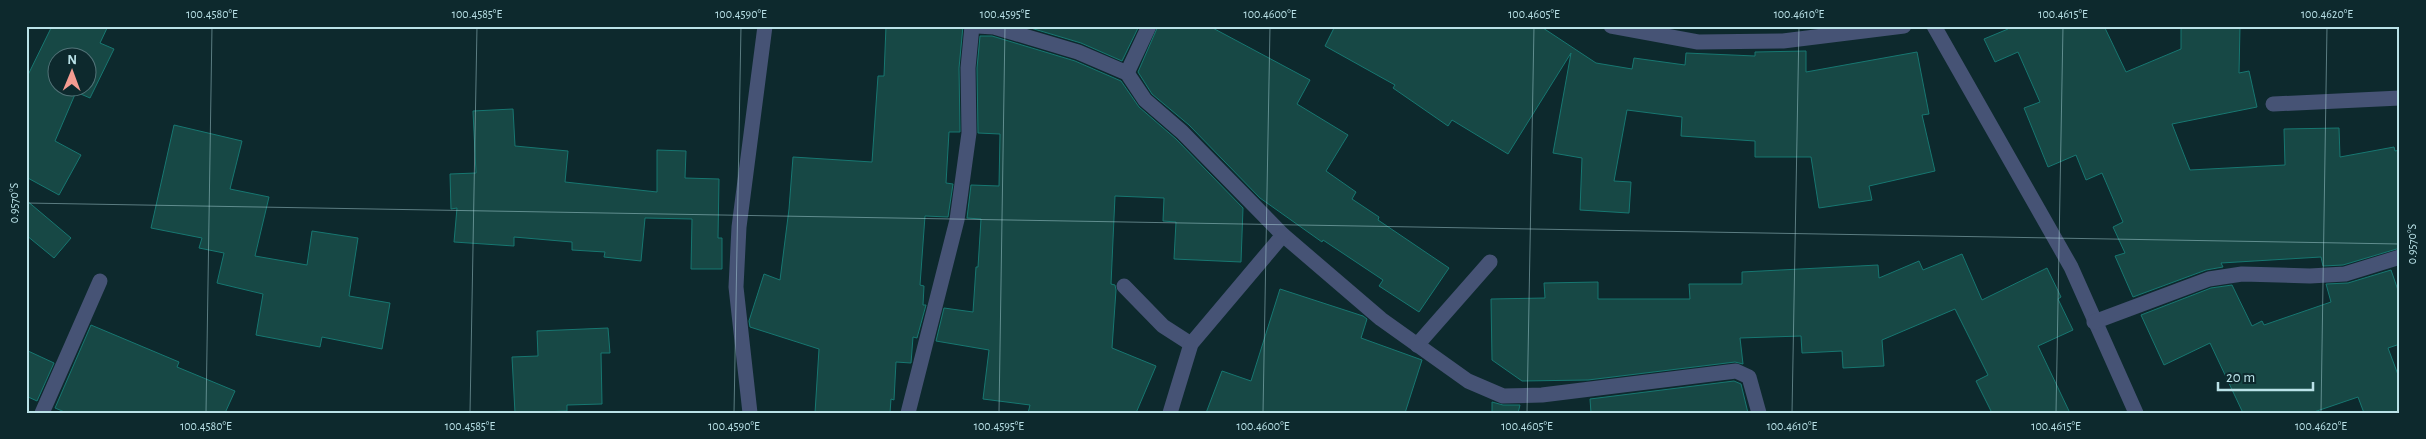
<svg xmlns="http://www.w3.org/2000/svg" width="2426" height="439" viewBox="0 0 2426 439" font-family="'Alegreya Sans',sans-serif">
	<rect width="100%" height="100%" fill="#0d292d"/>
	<g fill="#174845" stroke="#177771" fill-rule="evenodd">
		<path d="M52,26h56l-8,17 14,6 -24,49 -14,-6 -21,49 26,14 -22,40 -33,-18v-98zM58,58h30v30h-30z"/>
		<polygon points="886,26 963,26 959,68 960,132 949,132 946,183 953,184 948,217 925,216 920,285 924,286 923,305 926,305 917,338 913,337 911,363 896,362 894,400 891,399 890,413 815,413 819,349 750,327 749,321 764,274 780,280 789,209 793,157 872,162 878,76 884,76"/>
		<polygon points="1024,26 1139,26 1122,61 1081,43"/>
		<polygon points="1158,26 1209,26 1310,80 1297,104 1348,135 1326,171 1356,192 1352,199 1379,217 1378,220 1449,268 1419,312 1379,286 1383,280 1323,240 1322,242 1260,198 1189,125 1152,94 1138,72"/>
		<polygon points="1335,26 1540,26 1596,63 1632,69 1634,58 1685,65 1686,53 1755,56 1755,52 1806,51 1806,72 1917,52 1929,114 1922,115 1935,171 1869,186 1872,200 1819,208 1811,157 1755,157 1755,141 1681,136 1682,117 1627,110 1614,181 1631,182 1629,213 1580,210 1582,158 1553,153 1571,53 1508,154 1452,120 1448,126 1393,88 1395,85 1325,46"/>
		<polygon points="2006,26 2104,26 2126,72 2181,49 2181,26 2240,26 2239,73 2249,71 2257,107 2172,124 2190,170 2285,165 2284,129 2339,128 2340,157 2394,147 2395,151 2400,150 2400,248 2343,265 2323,266 2321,257 2221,263 2223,267 2206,270 2133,297 2115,256 2125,253 2113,227 2123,222 2102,173 2086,180 2076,155 2048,167 2024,108 2040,102 2018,52 1995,62 1984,39 2008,29"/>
		<polygon points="980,36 992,36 1075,61 1121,81 1139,107 1176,139 1243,208 1241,262 1174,259 1176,222 1163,221 1164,198 1115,196 1111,284 1115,285 1116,290 1112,348 1156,366 1136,413 1028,413 1030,405 983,399 989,350 936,341 944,308 973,312 976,267 978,267 981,219 967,218 971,185 999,186 1000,134 978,133 977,68"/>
		<polygon points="513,109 515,146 568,151 565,182 657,192 657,150 686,151 685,178 719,179 718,238 722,238 722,269 691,269 692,219 645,218 641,261 604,257 605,252 572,250 572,242 514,237 514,246 454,242 457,208 451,209 450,174 476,173 473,111"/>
		<polygon points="174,125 242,141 230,189 269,197 255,256 307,265 312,231 358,238 349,296 390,303 382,349 322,337 320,347 256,335 263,294 217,283 224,253 199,248 202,238 151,228"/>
		<polygon points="26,200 71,238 54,258 26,235"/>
		<polygon points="1962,254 1982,300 2047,268 2061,297 2058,299 2073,330 2038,346 2070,413 1992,413 1976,381 1988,375 1955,309 1882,340 1884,366 1843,368 1842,351 1802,353 1801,336 1740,338 1743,364 1735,362 1588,380 1522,381 1492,360 1491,299 1545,298 1544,283 1598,282 1598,299 1690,299 1689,284 1742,284 1742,272 1878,265 1879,278 1919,261 1923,270"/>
		<polygon points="2391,270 2400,296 2400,344 2388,348 2400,380 2400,413 2364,413 2358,397 2311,413 2243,413 2210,343 2164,365 2141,315 2211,288 2232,285 2252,326 2262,321 2264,325 2331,302 2326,284 2348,283"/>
		<polygon points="1280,289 1363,316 1367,319 1361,338 1422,360 1405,413 1206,413 1222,371 1251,381"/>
		<polygon points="91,325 179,362 177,367 235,391 225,413 67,413 55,408"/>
		<polygon points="608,328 610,353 601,353 602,404 567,405 567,411 515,413 512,357 538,356 537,331"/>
		<polygon points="26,350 54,363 37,401 26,396"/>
		<polygon points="1734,381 1741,384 1748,413 1591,413 1590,399"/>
		<polygon points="1492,402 1503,405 1520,405 1518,413 1492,413"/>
	</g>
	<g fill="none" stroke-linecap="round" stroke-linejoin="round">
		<g stroke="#465375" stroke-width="15">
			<polyline points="977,26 994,27 1078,52 1127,73 1145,100 1182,132 1283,235 1381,319 1468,381 1503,396 1542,395 1736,371 1749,377 1759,413"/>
			<polyline points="1611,26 1698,42 1783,41 1904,26"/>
			<polyline points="1934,26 2071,267 2136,413"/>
			<polyline points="1127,73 1149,26"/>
			<polyline points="2273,104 2400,98"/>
			<polyline points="1124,286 1163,326 1191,344"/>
			<polyline points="2094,322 2209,279 2242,274 2310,276 2345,274 2400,257"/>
			<polyline points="1417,345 1490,262"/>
			<polyline points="42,413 100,281"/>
			<polyline points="750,413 736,287 739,227 765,26"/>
			<polyline points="908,413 957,220 969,133 968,68 972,26"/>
			<polyline points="1170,413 1191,344 1283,235"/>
		</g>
	</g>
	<path fill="none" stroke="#bae2e8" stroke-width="1" stroke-opacity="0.45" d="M26,203l2374,41M206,413l6,-387M470,413l7,-387M734,413l7,-387M999,413l6,-387M1263,413l7,-387M1527,413l7,-387M1792,413l7,-387M2056,413l7,-387M2321,413l6,-387"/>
	<rect width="2426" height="439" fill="none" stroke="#0d292d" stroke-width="55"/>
	<g transform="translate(72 72) rotate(1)"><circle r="24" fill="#0d292d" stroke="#527378"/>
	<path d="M0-4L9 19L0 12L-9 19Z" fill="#f59c91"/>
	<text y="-8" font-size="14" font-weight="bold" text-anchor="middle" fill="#bae2e8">N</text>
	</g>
	<path d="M2218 382v8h95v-8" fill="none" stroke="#bae2e8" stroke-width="2.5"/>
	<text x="2226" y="382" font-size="15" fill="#bae2e8" stroke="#0d292d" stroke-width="4" paint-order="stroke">20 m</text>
	<rect x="28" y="28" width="2370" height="384" fill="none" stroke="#bae2e8" stroke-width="2"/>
	<g font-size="12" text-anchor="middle" fill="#bae2e8">
		<text x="212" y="18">100.4580°E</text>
		<text x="477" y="18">100.4585°E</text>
		<text x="741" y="18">100.4590°E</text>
		<text x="1005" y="18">100.4595°E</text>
		<text x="1270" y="18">100.4600°E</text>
		<text x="1534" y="18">100.4605°E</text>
		<text x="1799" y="18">100.4610°E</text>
		<text x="2063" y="18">100.4615°E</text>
		<text x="2327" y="18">100.4620°E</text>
		<text transform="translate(14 203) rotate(-90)" y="4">0.9570°S</text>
		<text transform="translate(2412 244) rotate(-90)" y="4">0.9570°S</text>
		<text x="206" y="430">100.4580°E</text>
		<text x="470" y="430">100.4585°E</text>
		<text x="734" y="430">100.4590°E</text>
		<text x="999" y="430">100.4595°E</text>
		<text x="1263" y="430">100.4600°E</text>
		<text x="1527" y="430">100.4605°E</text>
		<text x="1792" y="430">100.4610°E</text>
		<text x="2056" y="430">100.4615°E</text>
		<text x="2321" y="430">100.4620°E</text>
	</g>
</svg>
